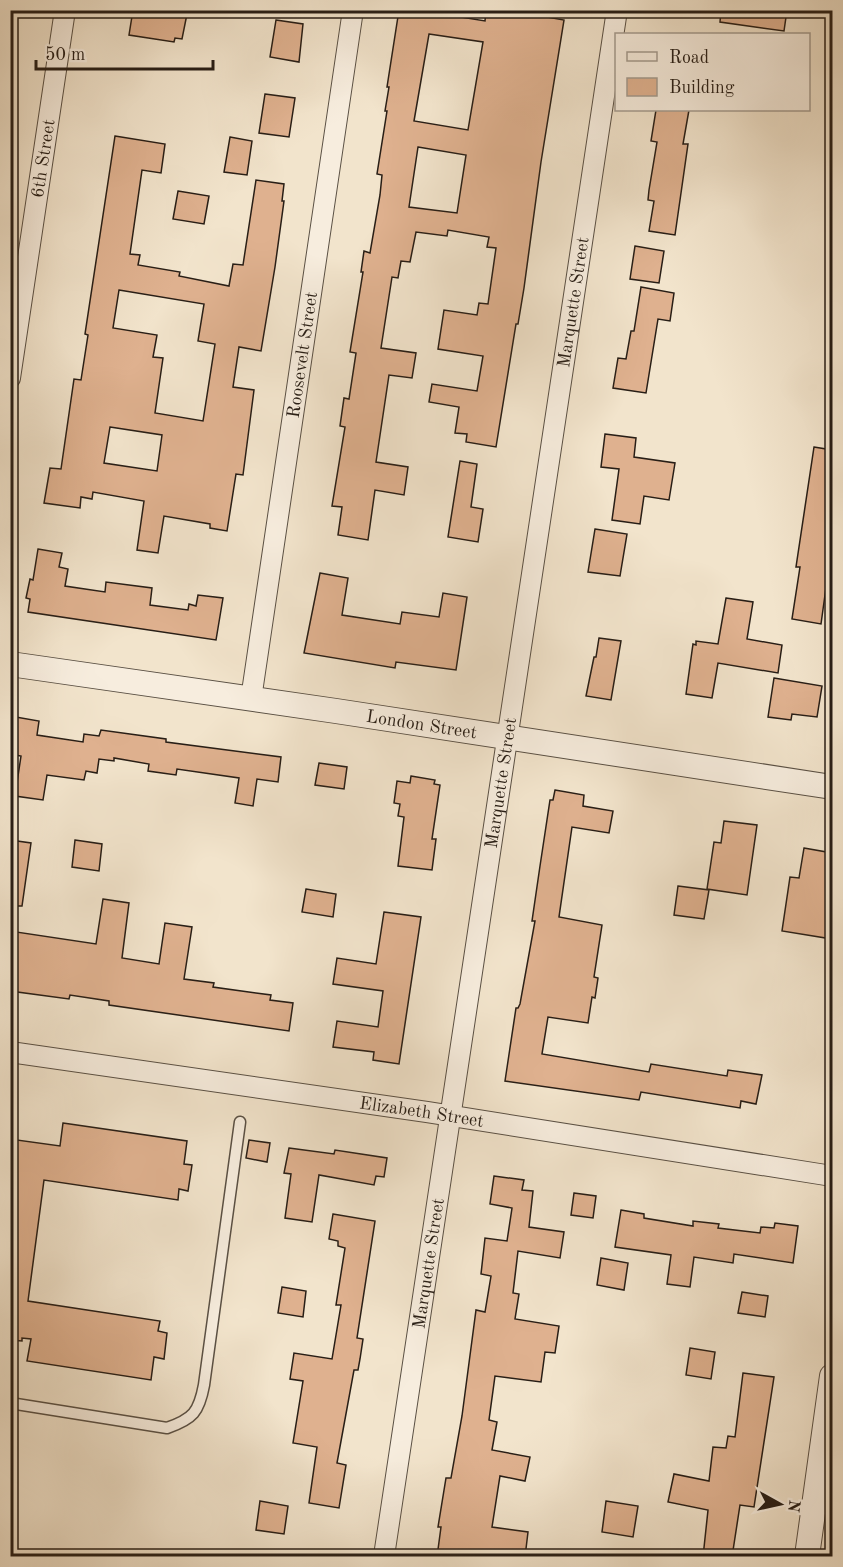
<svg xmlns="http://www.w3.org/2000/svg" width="843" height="1567" viewBox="0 0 843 1567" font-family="'Old Standard TT',serif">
	<rect width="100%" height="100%" fill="#f2e4cc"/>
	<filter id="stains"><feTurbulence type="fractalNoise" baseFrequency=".00333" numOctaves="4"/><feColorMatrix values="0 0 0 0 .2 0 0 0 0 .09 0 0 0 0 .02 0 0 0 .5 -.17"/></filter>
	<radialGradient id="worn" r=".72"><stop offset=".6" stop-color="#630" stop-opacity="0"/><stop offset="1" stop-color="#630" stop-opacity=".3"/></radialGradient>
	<g fill="#dfb18f" stroke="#281e16" stroke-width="1.5" fill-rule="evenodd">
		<polygon points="133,10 163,10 187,14 182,39 175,38 174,42 129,35"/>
		<path d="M399,10h18l68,11 1,-11h22l56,10 -23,142 -17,126 -6,36h-2l-20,123 -30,-5 1,-8 -12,-1 4,-26 -30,-5 3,-18 45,7 6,-35 -45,-7 6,-39 33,5 2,-12 9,1 8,-56 -9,-1 2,-10 -41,-7 -1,6 -31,-4 -6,30 -9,-1 -3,17 -6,-1 -11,71 35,5 -4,25 -23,-3 -13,87 32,5 -4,28 -29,-5 -7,50 -30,-5 4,-28 -10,-1 13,-79 -5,-1 4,-28 5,1 7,-46 -6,-1 13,-80h-2l3,-21 6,2 10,-58 2,-20 -5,-1 10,-63h-2l4,-24h-2zM429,34l54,8 -15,88 -54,-9zM418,147l48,8 -9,58 -48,-6z"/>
		<polygon points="721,10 787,10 784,31 720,22"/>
		<polygon points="276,20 303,24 299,62 270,57"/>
		<polygon points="265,94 295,98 289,137 259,133"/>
		<polygon points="656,110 689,110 683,144 688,144 675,235 649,231 654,201 648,200 649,190 657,142 651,141"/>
		<path d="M115,136l50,8 -4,29 -19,-3 -12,84 10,1 -2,10 42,7 -1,4 50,10 4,-22 10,1 13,-85 28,4 -2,17h2l-9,66 -14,84 -22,-4 -6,40 21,3 -11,85 -7,-1 -9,57 -17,-3v-4l-46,-8 -6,37 -21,-3 7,-49 -51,-9 -1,7 -11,-2 -1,11 -36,-5 6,-35 11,1 13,-90 7,1 7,-45 -3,-1zM119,290l85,14 -6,37 17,3 -12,77 -48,-8 8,-55 -10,-1 4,-22 -44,-7zM110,427l52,8 -5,36 -53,-8z"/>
		<polygon points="230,137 252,141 247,175 224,172"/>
		<polygon points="178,191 209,196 204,224 173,219"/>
		<polygon points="635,246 664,251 659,283 630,279"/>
		<polygon points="641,287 674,293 670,321 658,319 646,393 613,388 618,358 626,359 631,331 634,331"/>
		<polygon points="605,434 636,438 634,457 675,463 669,500 644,496 640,524 612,520 619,469 601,467"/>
		<polygon points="814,447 832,450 832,513 828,544 832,544 821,624 792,619 800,567 796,567"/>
		<polygon points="460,461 477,464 471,507 483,509 478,542 448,537"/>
		<polygon points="595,529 627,534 620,576 588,572"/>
		<polygon points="38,549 62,553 59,567 68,569 65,586 105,592 106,582 152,588 150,605 188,610 189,604 196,606 198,595 223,598 216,640 28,612 30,599 26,598 30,579 33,580"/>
		<polygon points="320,573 348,578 342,615 400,624 402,612 439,617 443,593 467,597 456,670 396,662 395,668 304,653"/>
		<polygon points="726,598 753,602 747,639 782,645 778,673 718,663 712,698 686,694 693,644 696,645 696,641 718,644"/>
		<polygon points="599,638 621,641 611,700 586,696 594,657 596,657"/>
		<polygon points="774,678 822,686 817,717 792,714 791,720 768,717"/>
		<polygon points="10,716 39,721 37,735 83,742 84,734 99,736 101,730 166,739 166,742 281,757 278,782 257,779 253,806 235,803 239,778 177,769 176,775 148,771 149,764 114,758 114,761 99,759 97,773 86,771 84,780 47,775 43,800 15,796 21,756 10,754"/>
		<polygon points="319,763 347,767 344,789 315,785"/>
		<polygon points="411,776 435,780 434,784 440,785 432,839 436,839 432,870 398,866 404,817 398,816 400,804 394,803 397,781 410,783"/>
		<polygon points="555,790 584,795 583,806 613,811 609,833 572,827 559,917 602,925 594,977 598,978 595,998 592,997 588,1023 548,1017 542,1054 649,1072 651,1064 727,1076 728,1070 762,1075 756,1104 741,1101 740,1108 641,1092 639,1100 505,1081 516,1008 518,1008 520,1004 535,921 532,921 540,866 550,800 553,800"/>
		<polygon points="724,821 757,825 747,895 707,889 714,842 721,843"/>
		<polygon points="10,840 31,843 22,906 10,906"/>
		<polygon points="75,840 102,844 99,871 72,867"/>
		<polygon points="804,848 832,853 832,939 782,931 790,877 799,878"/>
		<polygon points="678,886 709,890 704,919 674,915"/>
		<polygon points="306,889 336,894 333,917 302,912"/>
		<polygon points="103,899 129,903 122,958 159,964 165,923 192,927 184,979 214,983 213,987 271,995 270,1000 293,1003 289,1031 109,1005 109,1001 70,995 69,999 10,991 10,931 96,944"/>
		<polygon points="384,912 421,917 399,1064 373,1060 374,1052 333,1047 337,1021 378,1027 383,991 333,984 337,958 376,964"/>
		<polygon points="63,1123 187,1141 184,1164 192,1165 188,1191 179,1189 178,1200 44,1180 28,1301 160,1321 158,1331 167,1333 164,1359 154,1357 151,1380 27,1361 31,1339 22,1338 22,1341 10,1340 10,1139 60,1146"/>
		<polygon points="249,1140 270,1143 267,1162 246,1158"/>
		<polygon points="289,1148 334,1154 335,1150 387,1158 384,1177 376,1176 374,1185 319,1175 312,1222 285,1218 291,1174 284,1173"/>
		<polygon points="494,1176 524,1180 522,1190 533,1191 529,1227 564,1232 560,1258 518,1251 513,1293 519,1294 515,1319 559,1326 555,1353 545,1352 541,1382 495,1376 489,1420 497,1422 492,1450 530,1457 525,1481 500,1476 492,1527 528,1532 525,1557 437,1557 441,1527 438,1527 446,1478 451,1478 462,1416 476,1310 485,1312 491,1276 481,1274 485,1238 507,1241 512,1208 490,1204"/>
		<polygon points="574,1193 596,1196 593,1218 571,1215"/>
		<polygon points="621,1210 644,1214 644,1218 693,1226 693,1221 719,1224 718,1228 760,1233 761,1227 774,1228 775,1223 798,1226 793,1263 734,1254 733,1263 694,1257 690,1287 667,1284 671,1255 615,1247"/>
		<polygon points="333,1214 375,1221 357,1338 363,1339 360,1359 358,1370 354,1370 337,1463 346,1465 339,1508 309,1503 317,1447 293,1443 303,1381 290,1379 294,1353 332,1359 341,1305 336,1305 345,1248 338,1246 338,1241 329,1239"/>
		<polygon points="601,1258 628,1263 624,1290 597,1285"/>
		<polygon points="282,1287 306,1291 303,1317 278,1313"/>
		<polygon points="742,1292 768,1296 765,1317 738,1313"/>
		<polygon points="690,1348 715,1352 711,1379 686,1375"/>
		<polygon points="743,1373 774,1377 754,1507 740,1505 732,1557 703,1557 708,1510 668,1502 674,1474 709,1481 713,1447 726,1448 728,1436 735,1437"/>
		<polygon points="260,1501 288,1506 284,1534 256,1530"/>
		<polygon points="606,1501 638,1506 633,1537 602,1532"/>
	</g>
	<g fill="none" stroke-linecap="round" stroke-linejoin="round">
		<defs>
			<path id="service" d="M10,1403l157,25c26,-9 32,-16 37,-43l36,-263"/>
			<g id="minor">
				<path id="s1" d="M10,378l55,-368"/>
				<path id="s2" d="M251,699l102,-689"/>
				<path id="s3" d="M10,1052l417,60 405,64"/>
				<path id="s4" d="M384,1556l233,-1546"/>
			</g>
			<g id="tertiary">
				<path id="s5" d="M10,664l326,47 496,76"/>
				<polyline points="807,1556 832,1376"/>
			</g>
		</defs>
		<use href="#service" stroke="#5a5044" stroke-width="13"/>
		<use href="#minor" stroke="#5a5044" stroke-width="22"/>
		<use href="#tertiary" stroke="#5a5044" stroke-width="26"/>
		<use href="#service" stroke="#f7edde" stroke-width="10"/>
		<use href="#minor" stroke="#f7edde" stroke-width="20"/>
		<use href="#tertiary" stroke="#f7edde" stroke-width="24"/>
	</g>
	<g text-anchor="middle" stroke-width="5" stroke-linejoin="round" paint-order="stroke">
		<g font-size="18" fill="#281e16" stroke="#f7edde">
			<text dy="6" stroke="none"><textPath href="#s1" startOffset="222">6th Street</textPath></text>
			<text dy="6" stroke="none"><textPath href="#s4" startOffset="1268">Marquette Street</textPath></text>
			<text dy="6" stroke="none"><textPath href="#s2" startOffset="348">Roosevelt Street</textPath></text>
			<text dy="6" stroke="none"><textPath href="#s5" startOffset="416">London Street</textPath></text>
			<text dy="6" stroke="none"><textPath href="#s4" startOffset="782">Marquette Street</textPath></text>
			<text dy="6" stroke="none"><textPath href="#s3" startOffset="416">Elizabeth Street</textPath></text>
			<text dy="6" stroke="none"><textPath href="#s4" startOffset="296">Marquette Street</textPath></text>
		</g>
	</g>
	<rect width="843" height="1567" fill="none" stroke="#f2e4cc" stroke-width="36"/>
	<rect x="12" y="12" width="819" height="1543" fill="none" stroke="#281e16" stroke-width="3"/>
	<rect x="18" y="18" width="807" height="1531" fill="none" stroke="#281e16" stroke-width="1.5"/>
	<rect x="615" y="33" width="195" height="78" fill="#f7edde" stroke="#a49a8e" stroke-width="1.5"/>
	<rect x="627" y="52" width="30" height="9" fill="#f7edde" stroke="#a49a8e" stroke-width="1.5"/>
	<text x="669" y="63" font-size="18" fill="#281e16">Road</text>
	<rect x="627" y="78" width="30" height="18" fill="#dfb18f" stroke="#a49a8e" stroke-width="1.5"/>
	<text x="669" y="93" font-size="18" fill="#281e16">Building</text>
	<g transform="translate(780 1504) rotate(98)" stroke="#f7edde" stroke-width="4.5" paint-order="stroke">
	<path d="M0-4.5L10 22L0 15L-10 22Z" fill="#281e16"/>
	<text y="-9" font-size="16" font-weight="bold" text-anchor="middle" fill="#281e16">N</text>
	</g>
	<path d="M36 60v9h177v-9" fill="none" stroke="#281e16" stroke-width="3"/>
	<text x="45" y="60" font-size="18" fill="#281e16" stroke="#f7edde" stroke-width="4.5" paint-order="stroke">50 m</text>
	<rect width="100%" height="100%" filter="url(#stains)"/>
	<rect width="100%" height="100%" fill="url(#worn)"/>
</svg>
